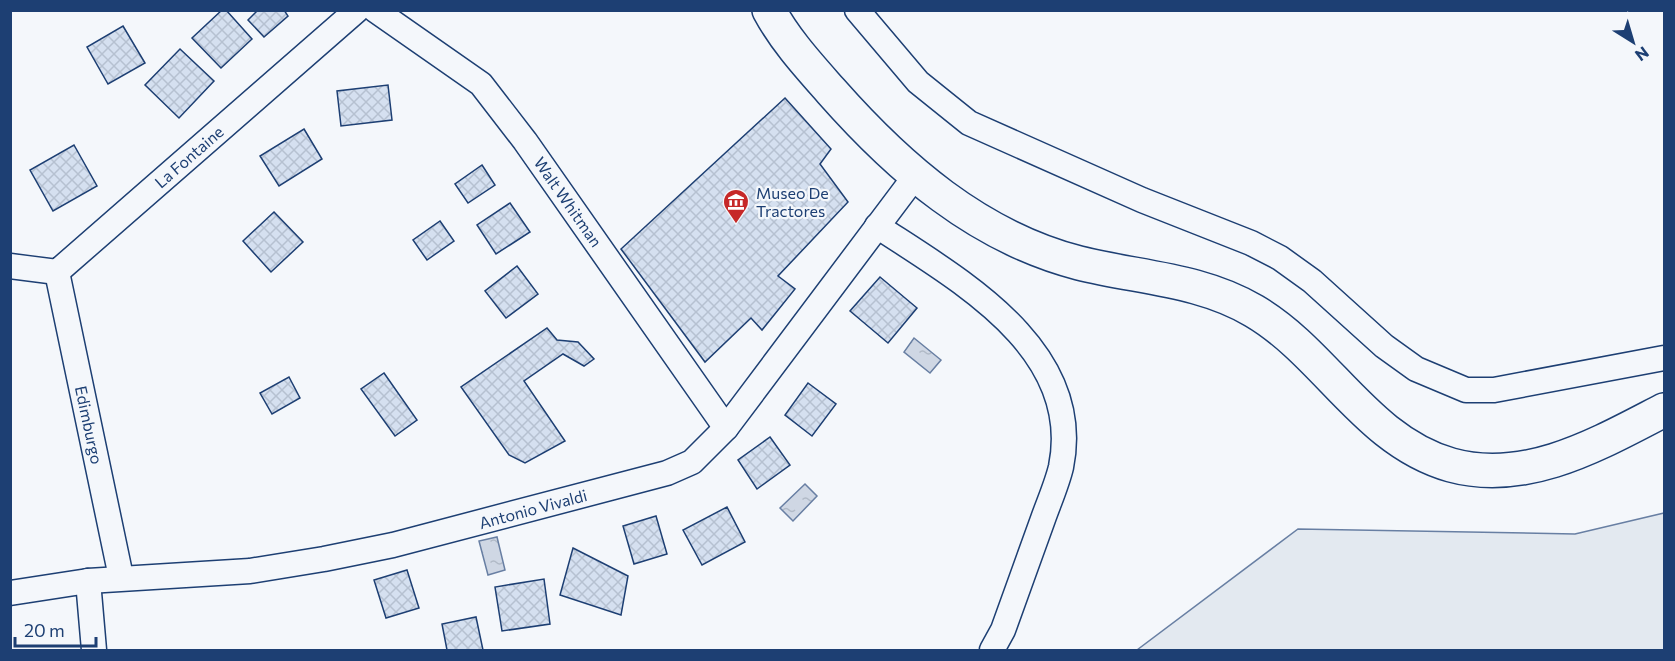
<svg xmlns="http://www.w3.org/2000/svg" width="1675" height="661" viewBox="0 0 1675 661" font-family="Commissioner,sans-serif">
	<defs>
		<pattern id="water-ripples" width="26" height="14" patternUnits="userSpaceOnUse" patternTransform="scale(1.5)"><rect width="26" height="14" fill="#cfd7e4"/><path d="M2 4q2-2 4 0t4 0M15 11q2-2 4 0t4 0" fill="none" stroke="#b1bac7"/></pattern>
		<pattern id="building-cross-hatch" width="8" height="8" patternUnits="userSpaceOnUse" patternTransform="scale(1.5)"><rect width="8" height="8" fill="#d5e0f0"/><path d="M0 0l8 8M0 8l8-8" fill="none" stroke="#b6c1d1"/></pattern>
	</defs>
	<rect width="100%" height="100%" fill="#f4f7fb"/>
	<polygon fill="#e3e9f0" stroke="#687fa3" stroke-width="1.5" points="1664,513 1664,650 1137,650 1298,529 1575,534"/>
	<g fill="url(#water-ripples)" stroke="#687fa3" stroke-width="1.5">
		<polygon points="914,338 941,360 930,373 904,352"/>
		<polygon points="805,484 817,496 793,521 780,508"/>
		<polygon points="497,537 505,570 488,575 479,541"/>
	</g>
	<g fill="url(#building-cross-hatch)" stroke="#1d3f73" stroke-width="1.5">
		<polygon points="222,10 226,10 252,39 221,68 192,38"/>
		<polygon points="258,10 284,10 288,16 264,37 248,20"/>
		<polygon points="123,26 145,63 108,84 87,47"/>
		<polygon points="180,49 214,81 179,118 145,85"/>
		<polygon points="388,85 392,120 341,126 337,91"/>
		<polygon points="785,98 831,149 820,164 848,202 778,276 795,289 762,330 751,318 705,362 621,249"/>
		<polygon points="304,129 322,159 279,186 260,156"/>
		<polygon points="74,145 97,186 53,211 30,170"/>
		<polygon points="482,165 495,185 468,203 455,184"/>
		<polygon points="510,203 530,232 496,254 477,225"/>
		<polygon points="274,212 303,242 271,272 243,241"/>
		<polygon points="440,221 454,241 427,260 413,240"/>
		<polygon points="517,266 538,294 506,318 485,291"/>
		<polygon points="880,277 917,308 888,343 850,311"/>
		<polygon points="547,328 557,340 578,342 594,359 584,366 563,354 524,381 565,441 525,463 509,455 461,387"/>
		<polygon points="384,373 417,420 395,436 361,389"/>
		<polygon points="289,377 300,398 272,414 260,393"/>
		<polygon points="808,383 836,404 812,436 785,415"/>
		<polygon points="770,437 790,465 757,489 738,460"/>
		<polygon points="727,507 745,542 702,565 683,530"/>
		<polygon points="656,516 667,554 634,564 623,526"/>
		<polygon points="573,548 628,576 621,615 560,595"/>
		<polygon points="407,570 419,608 386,618 374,580"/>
		<polygon points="544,579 550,624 502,631 495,587"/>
		<polygon points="476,617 483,650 447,650 442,624"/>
	</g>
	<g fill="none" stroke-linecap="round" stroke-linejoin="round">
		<defs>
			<g id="street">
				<polyline points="375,10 481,84 525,141 726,428"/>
				<polyline points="857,10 918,82 969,123 1142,200 1251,243 1280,258 1312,281 1384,346 1416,369 1466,390 1494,390 1664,358"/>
				<path d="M877,226c82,54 208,123 184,241 -4,17 -12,35 -18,52 -13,37 -27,74 -40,111l-11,20"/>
				<polyline points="10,266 57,272 357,10"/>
				<polyline points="57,272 121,577"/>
				<polyline points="88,581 94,650"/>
				<polyline points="10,593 88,581 250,571 324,559 393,545 667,473 692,462 726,428 916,175"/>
			</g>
			<path id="primary" d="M769,10c16,30 40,56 62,81 68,77 147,146 248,172 60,15 121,16 175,48 73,43 112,130 197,154 76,21 149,-22 213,-55"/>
		</defs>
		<use href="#street" stroke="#1d3f73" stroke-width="27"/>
		<use href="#primary" stroke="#1d3f73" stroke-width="36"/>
		<use href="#street" stroke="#f4f7fb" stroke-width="24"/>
		<use href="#primary" stroke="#f4f7fb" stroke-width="33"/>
	</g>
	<defs>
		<symbol id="museum-pin" viewBox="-11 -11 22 30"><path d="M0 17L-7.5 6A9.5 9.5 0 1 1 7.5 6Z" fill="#c62828" stroke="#f4f7fb"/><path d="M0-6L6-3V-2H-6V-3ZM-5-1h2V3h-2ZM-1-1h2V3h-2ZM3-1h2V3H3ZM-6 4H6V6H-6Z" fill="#fff"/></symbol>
	</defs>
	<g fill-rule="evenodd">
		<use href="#museum-pin" x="721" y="187" width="30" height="40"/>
	</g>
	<g text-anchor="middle" stroke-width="4.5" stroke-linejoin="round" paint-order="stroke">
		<g font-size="16" fill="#1d3f73" stroke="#f4f7fb">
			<text transform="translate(189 157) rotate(-41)" y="6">La Fontaine</text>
			<text transform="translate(568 202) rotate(55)" y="6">Walt Whitman</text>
			<text transform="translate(89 425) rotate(78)" y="6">Edimburgo</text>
			<text transform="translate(533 509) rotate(-15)" y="6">Antonio Vivaldi</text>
		</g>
		<g font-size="16" fill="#1d3f73" stroke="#f4f7fb" text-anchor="start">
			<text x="756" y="199">Museo De<tspan x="756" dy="18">Tractores</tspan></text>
		</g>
	</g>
	<rect width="1675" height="661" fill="none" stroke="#1d3f73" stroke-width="24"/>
	<g transform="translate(1633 42) rotate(143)" stroke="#f4f7fb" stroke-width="4.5" paint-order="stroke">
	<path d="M0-4.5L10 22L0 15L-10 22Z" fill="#1d3f73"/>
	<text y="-9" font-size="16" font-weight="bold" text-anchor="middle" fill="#1d3f73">N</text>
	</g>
	<path d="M15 637v9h81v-9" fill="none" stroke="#1d3f73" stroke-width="3"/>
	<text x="24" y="637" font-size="18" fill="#1d3f73" stroke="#f4f7fb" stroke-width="4.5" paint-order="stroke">20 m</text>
</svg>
